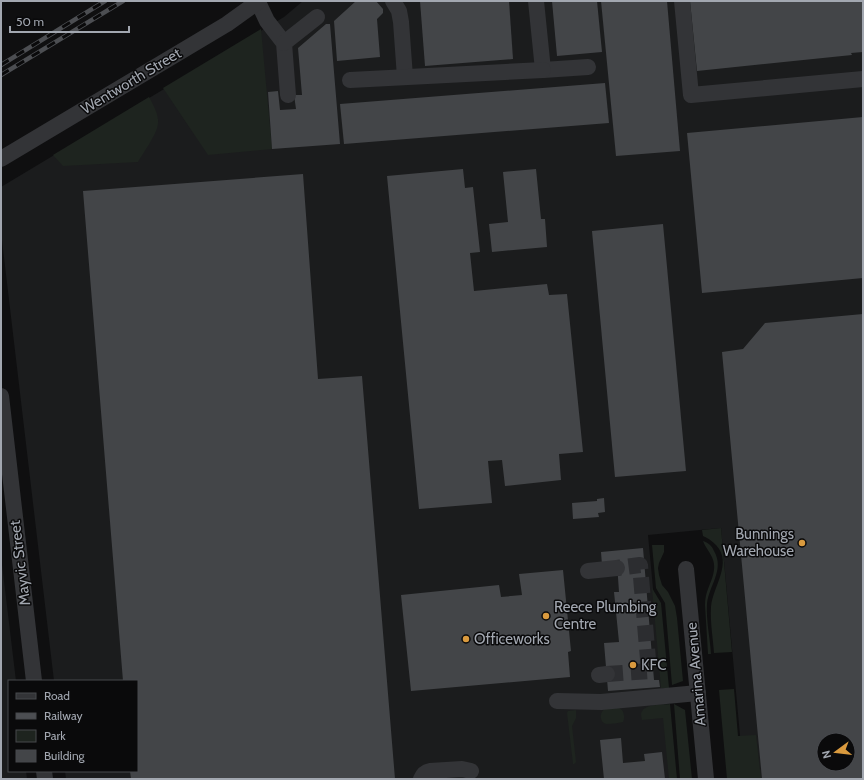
<svg xmlns="http://www.w3.org/2000/svg" width="864" height="780" viewBox="0 0 864 780" font-family="Cabin,sans-serif">
	<rect width="100%" height="100%" fill="#0f0f10"/>
	<g fill="#1b1c1d" fill-rule="evenodd">
		<path d="M303,1h560v778h-119l-23,-251 -73,7 23,244h-605l-1,-8h72v-90h-83l-53,-449v-45l283,-170zM824,740h24v24h-24z"/>
		<polygon points="1,556 16,681 9,681 9,771 26,771 27,779 1,779"/>
	</g>
	<g fill="#1e241f">
		<polygon points="261,29 272,149 208,155 163,88"/>
		<path d="M149,97c4,7 10,18 9,26 0,10 -15,30 -20,39l-75,4 -10,-11z"/>
		<path d="M721,528l11,124 -18,1c-1,-15 -4,-31 -3,-46 2,-21 22,-44 5,-62 -4,-4 -8,-7 -13,-9l-1,-6z"/>
		<path d="M703,541c6,2 9,5 11,10 11,19 -5,34 -7,53 -1,17 3,34 4,50h-3l-3,-49c0,-6 1,-11 3,-16 3,-8 7,-16 6,-25 -1,-9 -8,-15 -11,-23z"/>
		<polygon points="652,545 664,545 664,552 659,563 658,568 659,575 662,585 668,592 675,606 677,618 683,681 672,685 665,603 656,588"/>
		<polygon points="652,588 661,603 669,688 661,688"/>
		<polygon points="734,689 738,736 756,735 761,779 727,779 719,690"/>
		<path d="M670,704l7,75h-8l-6,-61 -21,2c0,0 -1,-5 -1,-6 2,-11 22,-9 29,-10z"/>
		<polygon points="674,704 685,710 692,779 680,779"/>
		<path d="M619,708l3,2c2,3 3,8 1,12 -5,1 -11,2 -16,2 -8,-1 -8,-12 -2,-15 4,-1 10,-1 14,-1z"/>
		<polygon points="576,710 576,718 572,726 576,762 574,764 573,764 567,713 568,711"/>
	</g>
	<g fill="#434548" fill-rule="evenodd">
		<polygon points="356,1 376,1 383,9 383,13 377,19 380,57 337,61 334,21"/>
		<polygon points="420,1 509,1 513,59 425,66"/>
		<polygon points="552,1 597,1 602,52 557,56"/>
		<polygon points="601,1 667,1 680,151 616,156"/>
		<polygon points="690,1 863,1 863,52 851,53 852,55 697,71"/>
		<polygon points="326,24 330,24 340,144 272,149 268,92 278,91 280,110 296,109 294,95 302,95 298,48"/>
		<polygon points="605,83 609,123 344,144 340,104"/>
		<polygon points="863,117 863,278 702,293 687,133"/>
		<polygon points="463,169 465,188 473,187 480,252 470,253 474,291 547,284 549,295 567,294 583,452 559,454 561,480 505,486 502,460 488,461 492,503 419,509 387,176"/>
		<polygon points="536,169 541,219 545,219 547,247 492,252 489,224 508,222 503,172"/>
		<polygon points="303,174 318,379 362,376 395,779 131,779 130,771 137,771 137,681 123,681 83,191"/>
		<polygon points="663,224 686,471 615,477 592,231"/>
		<path d="M863,314v465h-101l-40,-427 21,-3 22,-26zM824,740h24v24h-24z"/>
		<polygon points="604,498 605,512 598,513 599,517 573,519 572,503 597,501 597,499"/>
		<polygon points="643,548 654,680 659,680 660,687 608,691 604,643 619,642 614,592 619,592 617,563 602,565 601,552"/>
		<polygon points="563,570 571,651 568,652 570,677 411,691 401,595 499,585 501,597 522,595 519,574"/>
		<polygon points="621,738 623,763 645,761 644,754 662,752 665,779 604,779 600,740"/>
	</g>
	<g fill="none" stroke-linecap="round" stroke-linejoin="round">
		<polyline stroke="#2c2d30" stroke-width="16" stroke-dasharray="16 8" stroke-linecap="butt" points="607,674 649,671 640,565 617,568"/>
		<g stroke="#333437" stroke-width="16">
			<polyline points="393,1 399,11 401,22 405,77"/>
			<polyline points="536,1 543,70 588,67"/>
			<polyline points="682,1 691,95 863,79"/>
			<polyline points="258,2 267,21 284,43 288,95"/>
			<polyline points="284,43 317,17"/>
			<polyline points="350,80 543,70"/>
			<polyline points="1,159 227,24 259,1"/>
			<polyline points="1,396 34,681"/>
			<polyline points="686,569 706,779"/>
			<polyline points="588,571 617,568"/>
			<polyline points="599,675 607,674"/>
			<polyline points="557,701 601,702 698,693"/>
			<polyline points="44,771 45,779"/>
			<path d="M421,779c2,-5 4,-7 9,-8l32,-2 9,2"/>
		</g>
		<defs>
			<g id="rail">
				<polyline points="1,65 105,1"/>
				<polyline points="1,75 123,1"/>
			</g>
		</defs>
		<use href="#rail" stroke="#4c4e52" stroke-width="4.5"/>
		<use href="#rail" stroke="#0a0a0b" stroke-width="3" stroke-dasharray="9" stroke-linecap="butt"/>
	</g>
	<g fill="#da9a3e" stroke="#0a0a0b" stroke-width="1.5">
		<circle cx="802" cy="543" r="4"/>
		<circle cx="546" cy="616" r="4"/>
		<circle cx="466" cy="639" r="4"/>
		<circle cx="633" cy="665" r="4"/>
	</g>
	<g text-anchor="middle" stroke-width="3" stroke-linejoin="round" paint-order="stroke">
		<g font-size="15" fill="#a2a7b0" stroke="#0a0a0b">
			<text transform="translate(131 81) rotate(-31)" y="5">Wentworth Street</text>
			<text transform="translate(20 563) rotate(-97)" y="5">Mayvic Street</text>
			<text transform="translate(696 674) rotate(-95)" y="5">Amarina Avenue</text>
		</g>
		<g font-size="15" fill="#a2a7b0" stroke="#0a0a0b" text-anchor="start">
			<text x="794" y="539" text-anchor="end">Bunnings<tspan x="794" dy="17">Warehouse</tspan></text>
			<text x="554" y="612">Reece Plumbing<tspan x="554" dy="17">Centre</tspan></text>
			<text x="474" y="644">Officeworks</text>
			<text x="641" y="670">KFC</text>
		</g>
	</g>
	<rect width="864" height="780" fill="none" stroke="#a2a7b0" stroke-width="4"/>
	<rect x="8" y="680" width="130" height="92" fill="#0a0a0b" stroke="#47494d"/>
	<rect x="16" y="693" width="20" height="6" fill="#333437" stroke="#47494d"/>
	<text x="44" y="700" font-size="12" fill="#a2a7b0">Road</text>
	<rect x="16" y="713" width="20" height="6" fill="#4c4e52" stroke="#47494d"/>
	<text x="44" y="720" font-size="12" fill="#a2a7b0">Railway</text>
	<rect x="16" y="730" width="20" height="12" fill="#1e241f" stroke="#47494d"/>
	<text x="44" y="740" font-size="12" fill="#a2a7b0">Park</text>
	<rect x="16" y="750" width="20" height="12" fill="#434548" stroke="#47494d"/>
	<text x="44" y="760" font-size="12" fill="#a2a7b0">Building</text>
	<g transform="translate(836 752) rotate(255)"><circle r="19" fill="#0a0a0b" stroke="#47494d"/>
	<path d="M0-3L7 15L0 10L-7 15Z" fill="#da9a3e"/>
	<text y="-6" font-size="11" font-weight="bold" text-anchor="middle" fill="#a2a7b0">N</text>
	</g>
	<path d="M10 26v6h119v-6" fill="none" stroke="#a2a7b0" stroke-width="2"/>
	<text x="16" y="26" font-size="12" fill="#a2a7b0" stroke="#0a0a0b" stroke-width="3" paint-order="stroke">50 m</text>
</svg>
